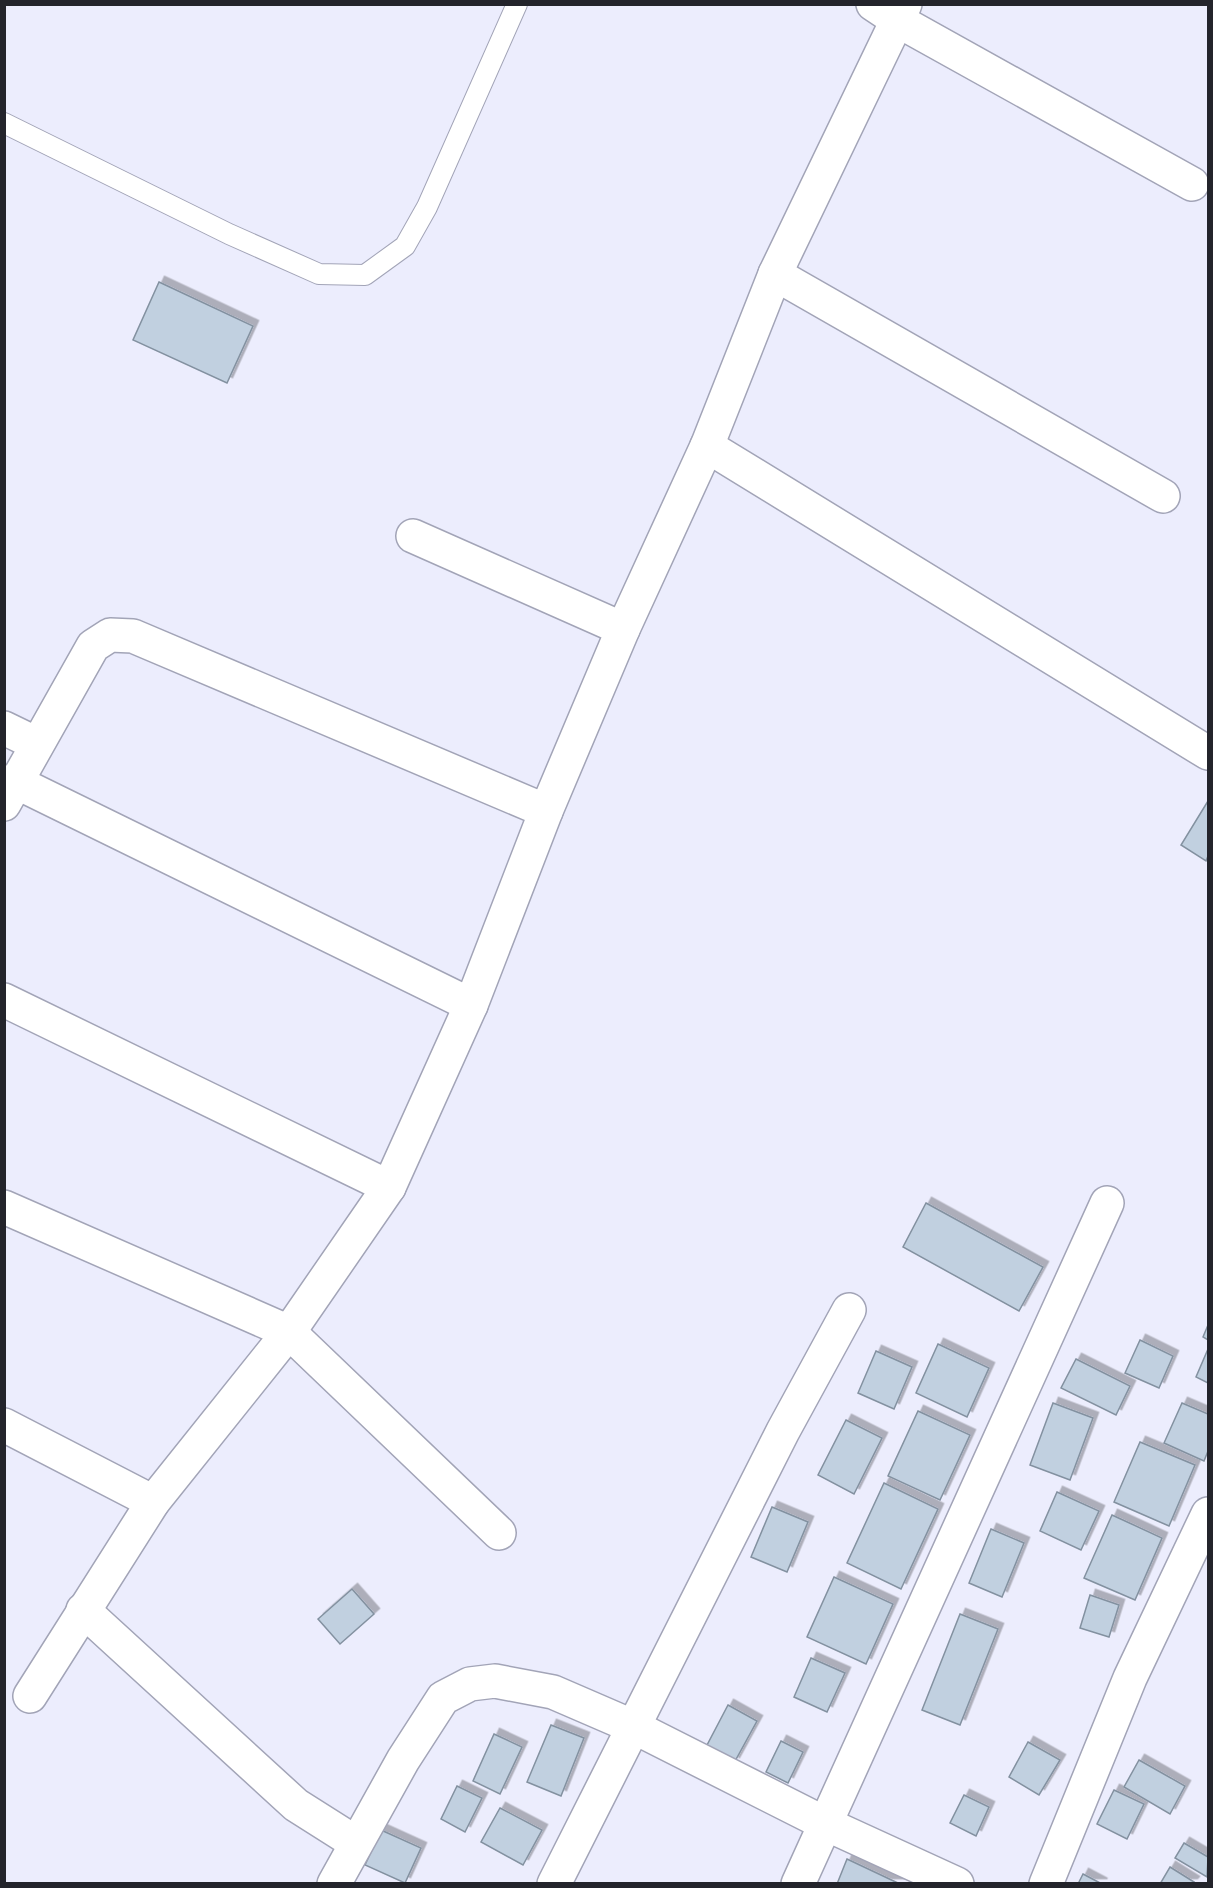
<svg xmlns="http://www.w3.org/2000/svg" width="1213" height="1888" viewBox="0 0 1213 1888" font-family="'Open Sans',sans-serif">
	<defs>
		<filter id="shadow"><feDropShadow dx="5.5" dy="-5.5" stdDeviation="0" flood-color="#0004"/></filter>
	</defs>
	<rect width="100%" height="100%" fill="#ecedfd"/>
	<g fill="#c1d0e0" stroke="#8391a0" stroke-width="1.5" filter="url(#shadow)">
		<polygon points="159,282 253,326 227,383 133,340"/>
		<polygon points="1208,801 1208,856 1206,861 1181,845"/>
		<polygon points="926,1203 1043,1267 1019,1311 903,1247"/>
		<polygon points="1208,1325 1208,1340 1203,1337"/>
		<polygon points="1140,1340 1173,1356 1159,1388 1125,1373"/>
		<polygon points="938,1344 989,1368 967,1417 916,1393"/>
		<polygon points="1208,1349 1208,1383 1196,1377"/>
		<polygon points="876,1351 912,1367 894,1409 858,1393"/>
		<polygon points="1076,1359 1130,1386 1116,1415 1061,1388"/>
		<polygon points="1053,1403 1093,1418 1070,1480 1030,1465"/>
		<polygon points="1182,1403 1208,1414 1208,1451 1204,1461 1164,1443"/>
		<polygon points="918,1411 970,1435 940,1500 888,1476"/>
		<polygon points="846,1420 882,1438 854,1494 818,1475"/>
		<polygon points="1140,1442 1195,1465 1169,1526 1114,1502"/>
		<polygon points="884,1483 938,1509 901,1589 847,1563"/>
		<polygon points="1057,1492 1099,1511 1081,1550 1040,1531"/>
		<polygon points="772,1507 808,1522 787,1572 751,1557"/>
		<polygon points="1112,1515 1162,1538 1135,1600 1084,1578"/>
		<polygon points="991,1529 1024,1543 1002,1597 969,1583"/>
		<polygon points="834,1577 893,1604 866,1664 807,1637"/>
		<polygon points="352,1589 374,1614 340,1644 318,1619"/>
		<polygon points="1090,1595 1119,1605 1109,1637 1080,1628"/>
		<polygon points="960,1614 998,1629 960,1725 922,1710"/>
		<polygon points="811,1658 845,1673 827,1712 794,1697"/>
		<polygon points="728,1705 757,1721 734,1763 706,1747"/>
		<polygon points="551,1725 584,1738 561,1796 527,1782"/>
		<polygon points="494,1734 522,1747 500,1794 473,1781"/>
		<polygon points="781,1741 803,1752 788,1783 766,1772"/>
		<polygon points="1028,1742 1060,1760 1039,1795 1009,1777"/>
		<polygon points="1139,1760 1185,1786 1170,1814 1124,1787"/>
		<polygon points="457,1786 482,1798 465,1832 441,1819"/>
		<polygon points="1114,1790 1144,1804 1127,1839 1097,1824"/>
		<polygon points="964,1795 989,1807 976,1836 950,1823"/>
		<polygon points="500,1808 542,1830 523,1865 481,1842"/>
		<polygon points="381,1830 421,1848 405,1883 365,1865"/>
		<polygon points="1184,1843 1208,1857 1207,1877 1175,1858"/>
		<polygon points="847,1859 900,1884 837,1884"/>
		<polygon points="1170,1867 1194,1882 1192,1884 1160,1884"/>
		<polygon points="1083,1874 1102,1884 1078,1884"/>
	</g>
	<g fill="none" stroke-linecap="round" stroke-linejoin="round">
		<defs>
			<polyline id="lane" points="4,123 229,234 319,274 365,275 405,246 427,207 517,4"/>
			<g id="street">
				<polyline points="873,4 897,20 1192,184"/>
				<polyline points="775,274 1163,496"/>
				<polyline points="707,446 1208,753"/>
				<polyline points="413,536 623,629"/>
				<polyline points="4,728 37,744"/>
				<polyline points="4,782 16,782 471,1005"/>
				<polyline points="4,804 93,646 110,635 133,636 546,811"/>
				<polyline points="4,1000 389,1187"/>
				<polyline points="4,1207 289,1332 499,1533"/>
				<polyline points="4,1425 153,1502"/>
				<polyline points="83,1610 296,1805 356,1843"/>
				<polyline points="30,1696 153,1502 289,1332 389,1187 471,1005 546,811 623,629 707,446 775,274 905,4"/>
				<polyline points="334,1884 403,1760 443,1698 470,1684 495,1681 553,1692 634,1727 826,1824 957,1884"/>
				<polyline points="554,1884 783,1431 849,1310"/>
				<polyline points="798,1884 1107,1203"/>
				<polyline points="1046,1884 1130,1678 1208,1514"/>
			</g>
		</defs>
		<use href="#lane" stroke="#a2a4b7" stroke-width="22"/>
		<use href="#street" stroke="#a2a4b7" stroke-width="36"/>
		<use href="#lane" stroke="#fff" stroke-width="20"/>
		<use href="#street" stroke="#fff" stroke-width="33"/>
	</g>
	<rect width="1213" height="1888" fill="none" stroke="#23242b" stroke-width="12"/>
</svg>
